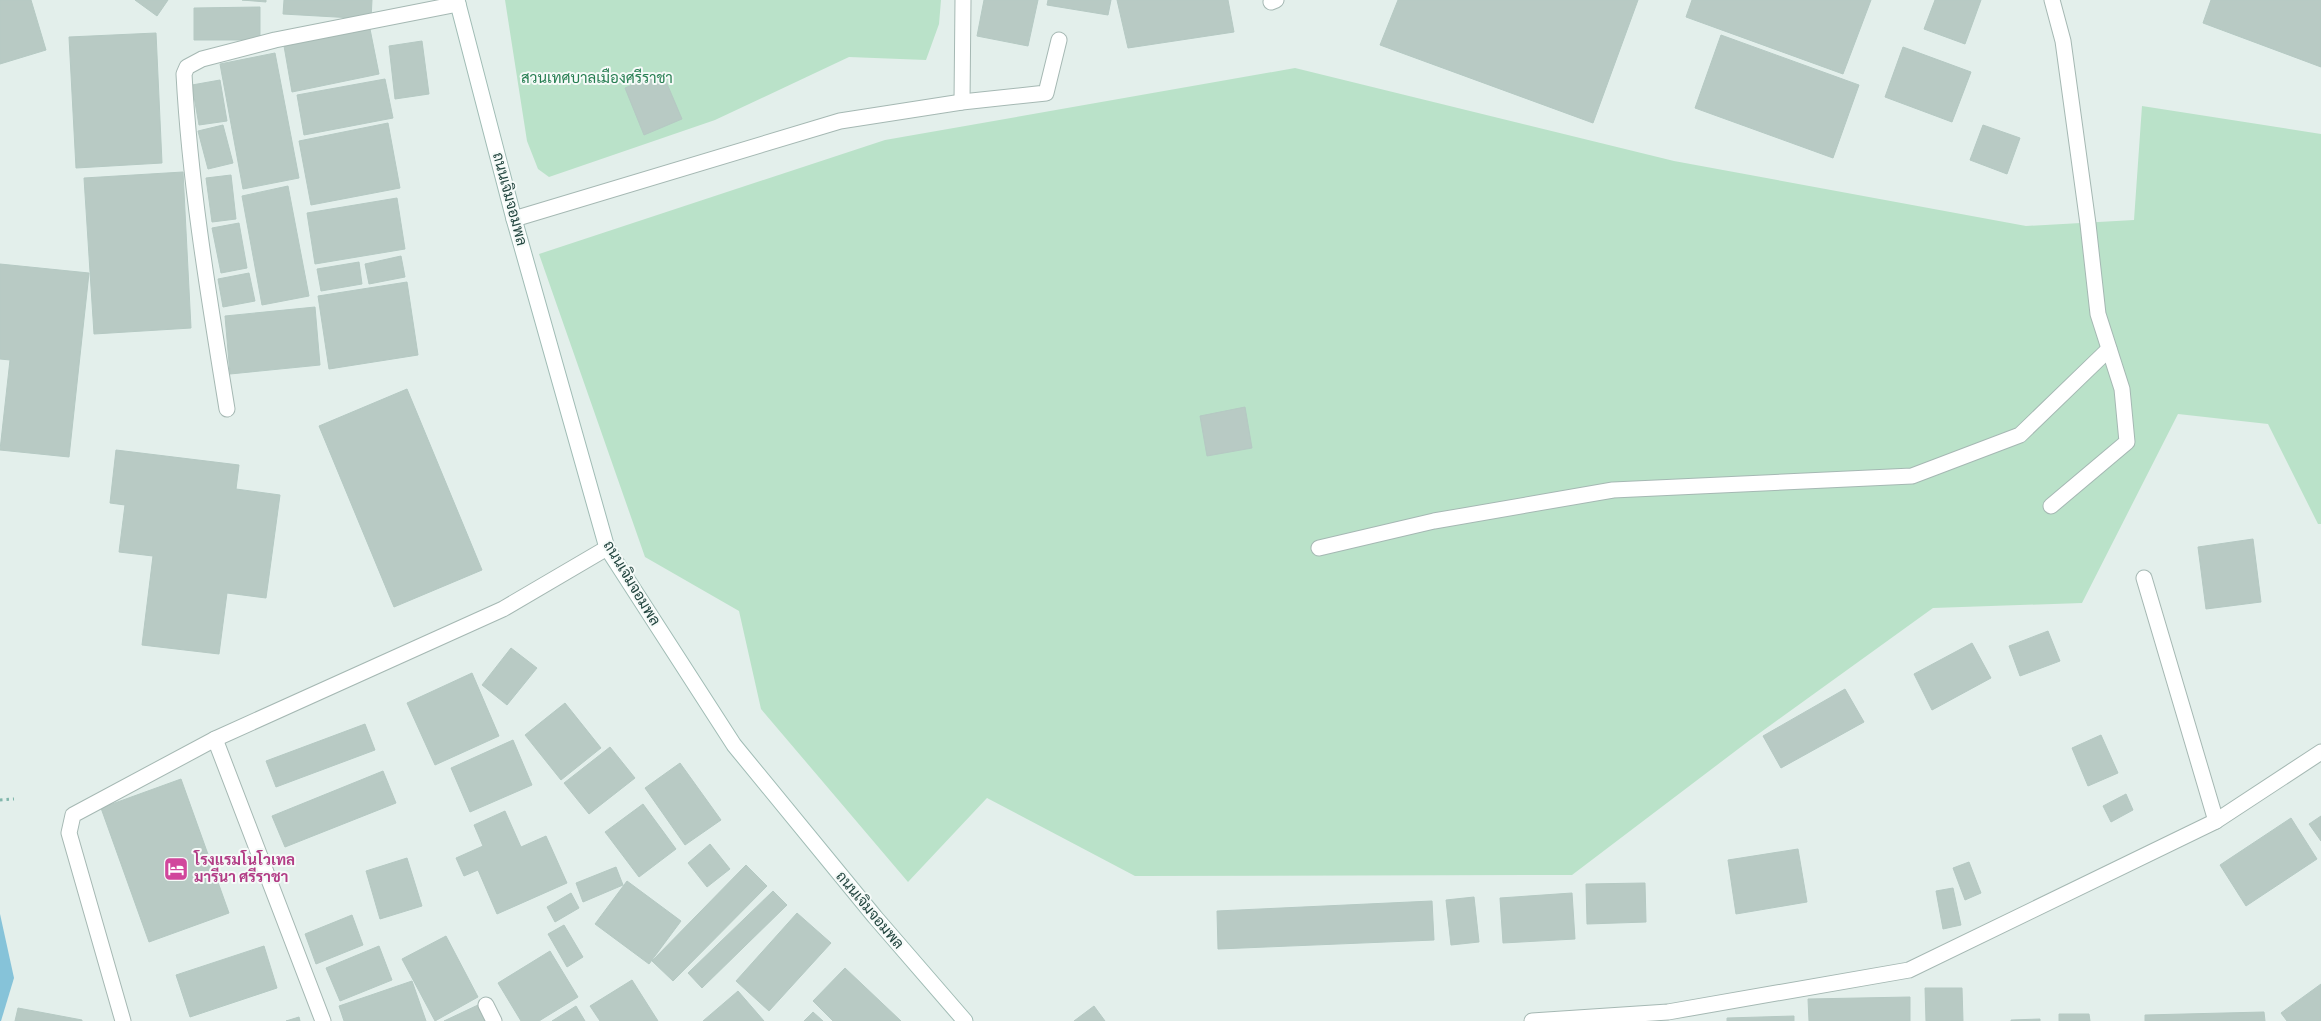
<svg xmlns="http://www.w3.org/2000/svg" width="2321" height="1021" viewBox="0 0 2321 1021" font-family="Manrope,Sarabun,sans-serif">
	<rect width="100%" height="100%" fill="#e3efeb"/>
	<g fill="#bae2c9">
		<polygon points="505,0 941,0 939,24 926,60 849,57 715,120 549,177 538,169 527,141"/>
		<polygon points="1295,68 1674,161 2026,226 2134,220 2142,106 2321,134 2321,524 2318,524 2268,424 2178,414 2082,603 1933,608 1750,740 1572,875 1135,876 987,798 908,882 761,709 739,611 645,557 539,254 885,140"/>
	</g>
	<polygon fill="#86c3d9" points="0,914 14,978 1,1021 0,1021"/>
	<g fill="#b8cac4" stroke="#b5c9c3">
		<polygon points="0,0 31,0 46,50 0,64"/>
		<polygon points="135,0 168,0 157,16"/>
		<polygon points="242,0 266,0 266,2"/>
		<polygon points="284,0 372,0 371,19 283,14"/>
		<polygon points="984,0 1038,0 1028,46 977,36"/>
		<polygon points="1048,0 1111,0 1108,15 1047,5"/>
		<polygon points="1117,0 1228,0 1234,32 1128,48"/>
		<polygon points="1398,0 1638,0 1593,123 1380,45"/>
		<polygon points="1692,0 1871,0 1843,74 1686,17"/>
		<polygon points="1935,0 1981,0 1965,44 1924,29"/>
		<polygon points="2211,0 2321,0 2321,67 2203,23"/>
		<polygon points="260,7 260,40 194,40 194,8"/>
		<polygon points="370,29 379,74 292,92 284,46"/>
		<polygon points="156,33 162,163 76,168 69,37"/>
		<polygon points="1721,35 1859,85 1833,158 1695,108"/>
		<polygon points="422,41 429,94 395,99 389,46"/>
		<polygon points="1903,47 1971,72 1952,122 1885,97"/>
		<polygon points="275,53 299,178 243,189 220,64"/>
		<polygon points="662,72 682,119 644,135 625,88"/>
		<polygon points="385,79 393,118 304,135 297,95"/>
		<polygon points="220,80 227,121 199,125 192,85"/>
		<polygon points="388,123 400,188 311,205 299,141"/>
		<polygon points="223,125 233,163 208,169 198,131"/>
		<polygon points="1983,125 2020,138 2007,174 1970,160"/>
		<polygon points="183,172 191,328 94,334 84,178"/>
		<polygon points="231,175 236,219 212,222 206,178"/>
		<polygon points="288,186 309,296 262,305 242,196"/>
		<polygon points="397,198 405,249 315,264 307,213"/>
		<polygon points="239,223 247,268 221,273 212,228"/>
		<polygon points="401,256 405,277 369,284 365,264"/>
		<polygon points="359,262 362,284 321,291 317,269"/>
		<polygon points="0,264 89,273 69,457 0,450 10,360 0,359"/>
		<polygon points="249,273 255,301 223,307 218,279"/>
		<polygon points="407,282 418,355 329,369 318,296"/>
		<polygon points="315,307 320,365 230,374 225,316"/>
		<polygon points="407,389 482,570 394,607 319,426"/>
		<polygon points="1245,407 1252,448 1207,456 1200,416"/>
		<polygon points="116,450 239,465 236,489 280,495 266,598 227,593 219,654 142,645 153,556 119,552 125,505 110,503"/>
		<polygon points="2253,539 2261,602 2206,609 2198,547"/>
		<polygon points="2048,631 2060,661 2020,676 2009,646"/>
		<polygon points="1972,643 1991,678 1932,710 1914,674"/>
		<polygon points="511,648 537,668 507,705 482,685"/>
		<polygon points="472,673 499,736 435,765 407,703"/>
		<polygon points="1845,689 1864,722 1781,768 1763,736"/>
		<polygon points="565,703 601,748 561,780 525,735"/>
		<polygon points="365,724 375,750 276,787 266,761"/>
		<polygon points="2101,735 2118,773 2088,786 2072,748"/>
		<polygon points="513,740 532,785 470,812 451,768"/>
		<polygon points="610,747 635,778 589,814 564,783"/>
		<polygon points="680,763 721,820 685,845 645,788"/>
		<polygon points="383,771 396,803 285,847 272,816"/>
		<polygon points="181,779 229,913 149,942 101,808"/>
		<polygon points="2126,794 2133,810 2111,822 2103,806"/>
		<polygon points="643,804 676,849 639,877 605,832"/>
		<polygon points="505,811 521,847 546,836 567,883 497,914 478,870 464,876 456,858 483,846 474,825"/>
		<polygon points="2321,816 2321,841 2309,824"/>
		<polygon points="2291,818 2317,859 2246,906 2220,865"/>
		<polygon points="710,844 730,869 707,887 688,863"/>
		<polygon points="1798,849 1807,902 1736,914 1728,860"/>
		<polygon points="407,858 422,906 380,919 366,871"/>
		<polygon points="1969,862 1981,893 1965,900 1953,868"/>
		<polygon points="746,865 767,886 673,981 652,961"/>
		<polygon points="616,867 623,885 583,902 576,883"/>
		<polygon points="627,881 681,921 649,964 595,924"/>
		<polygon points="1645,883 1646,922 1587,924 1586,884"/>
		<polygon points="1953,888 1961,925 1943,929 1936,891"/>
		<polygon points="773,891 787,905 702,988 688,973"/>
		<polygon points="571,893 579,908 555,922 547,907"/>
		<polygon points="1572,893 1575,939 1503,943 1500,898"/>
		<polygon points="1474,897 1479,942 1451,945 1446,900"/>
		<polygon points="1432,901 1434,940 1218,949 1217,911"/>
		<polygon points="797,913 831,943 769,1011 736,981"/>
		<polygon points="352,915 363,945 316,964 305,934"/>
		<polygon points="564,925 583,957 567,967 548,934"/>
		<polygon points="446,936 478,997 435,1021 402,959"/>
		<polygon points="264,946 277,988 190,1017 176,975"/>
		<polygon points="379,946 392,980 340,1001 326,968"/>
		<polygon points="550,951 578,997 539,1021 521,1021 498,983"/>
		<polygon points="845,968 901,1021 833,1021 813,1001"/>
		<polygon points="632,980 658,1021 600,1021 590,1006"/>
		<polygon points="412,981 426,1021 344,1021 339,1006"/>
		<polygon points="2321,984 2321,1021 2287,1021 2281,1013"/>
		<polygon points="1925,988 1962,988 1963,1021 1926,1021"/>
		<polygon points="738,991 764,1021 703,1021"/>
		<polygon points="1910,997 1910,1021 1809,1021 1808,999"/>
		<polygon points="478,1005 485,1021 444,1021"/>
		<polygon points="576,1006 585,1021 552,1021"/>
		<polygon points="1094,1006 1105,1021 1074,1021"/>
		<polygon points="18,1008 82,1020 82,1021 15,1021"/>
		<polygon points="813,1012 823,1021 804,1021"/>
		<polygon points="2264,1012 2265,1021 2145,1021 2145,1015"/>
		<polygon points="2059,1014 2089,1014 2090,1021 2059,1021"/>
		<polygon points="1794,1016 1794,1021 1727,1021 1727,1018"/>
		<polygon points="299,1017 300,1021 286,1021"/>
		<polygon points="2040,1019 2040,1021 2011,1021 2011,1020"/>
	</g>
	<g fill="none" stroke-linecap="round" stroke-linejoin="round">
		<defs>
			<g id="lane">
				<polyline points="1271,2 1276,0"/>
				<polyline points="962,102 963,0"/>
				<polyline points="514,219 840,121 962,102 1046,93 1059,40"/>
				<polyline points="2051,506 2127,442 2122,389 2098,314 2088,224 2063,41 2052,0"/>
				<polyline points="1319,548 1434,521 1613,490 1912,476 2020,435 2109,349"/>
				<polyline points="215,739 323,1021"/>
				<polyline points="123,1021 69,833 73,815 215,739 503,609 607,548"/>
			</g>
			<g id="street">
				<path d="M227,409c-18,-111 -37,-223 -43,-335l3,-7 15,-8 73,-19 183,-36"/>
				<polyline points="2144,578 2216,821"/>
				<polyline points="486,1005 494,1021"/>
				<polyline points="1532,1021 1668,1012 1909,970 2216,821 2321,752"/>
			</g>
			<polyline id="secondary" points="457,0 514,219 607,548 734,745 875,917 965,1021"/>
		</defs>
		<use href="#lane" stroke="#a5b8b3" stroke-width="17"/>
		<use href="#street" stroke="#a5b8b3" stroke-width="17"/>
		<use href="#secondary" stroke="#a0bcb5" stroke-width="17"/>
		<polyline stroke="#80b6ab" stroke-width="3" stroke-dasharray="2.5 4" stroke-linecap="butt" points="0,800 14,799"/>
		<use href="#lane" stroke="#fff" stroke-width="15"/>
		<use href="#street" stroke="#fff" stroke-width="15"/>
		<use href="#secondary" stroke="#fff" stroke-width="15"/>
	</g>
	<defs>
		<symbol id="hotel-square" viewBox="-11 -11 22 22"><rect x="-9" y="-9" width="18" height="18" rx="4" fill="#d1479c" stroke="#f5faf8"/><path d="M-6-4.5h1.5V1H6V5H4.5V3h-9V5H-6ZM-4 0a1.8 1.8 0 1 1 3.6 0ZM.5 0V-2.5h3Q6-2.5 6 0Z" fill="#fff"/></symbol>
	</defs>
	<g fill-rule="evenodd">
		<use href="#hotel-square" x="162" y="855" width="28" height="28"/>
	</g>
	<g text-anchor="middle" stroke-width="4" stroke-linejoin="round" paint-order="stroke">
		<g font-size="15" fill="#267e51" stroke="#f5faf8">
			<text x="597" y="83">สวนเทศบาลเมืองศรีราชา</text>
		</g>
		<g font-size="15" fill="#20433d" stroke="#f5faf8">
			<text transform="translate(510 199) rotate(75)" y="5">ถนนเจิมจอมพล</text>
			<text transform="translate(632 583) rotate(59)" y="5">ถนนเจิมจอมพล</text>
			<text transform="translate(870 910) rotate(50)" y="5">ถนนเจิมจอมพล</text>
		</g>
		<g font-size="15" font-weight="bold" fill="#b23c85" stroke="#f5faf8" text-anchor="start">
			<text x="194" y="865">โรงแรมโนโวเทล<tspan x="194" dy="17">มารีนา ศรีราชา</tspan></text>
		</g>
	</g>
</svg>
